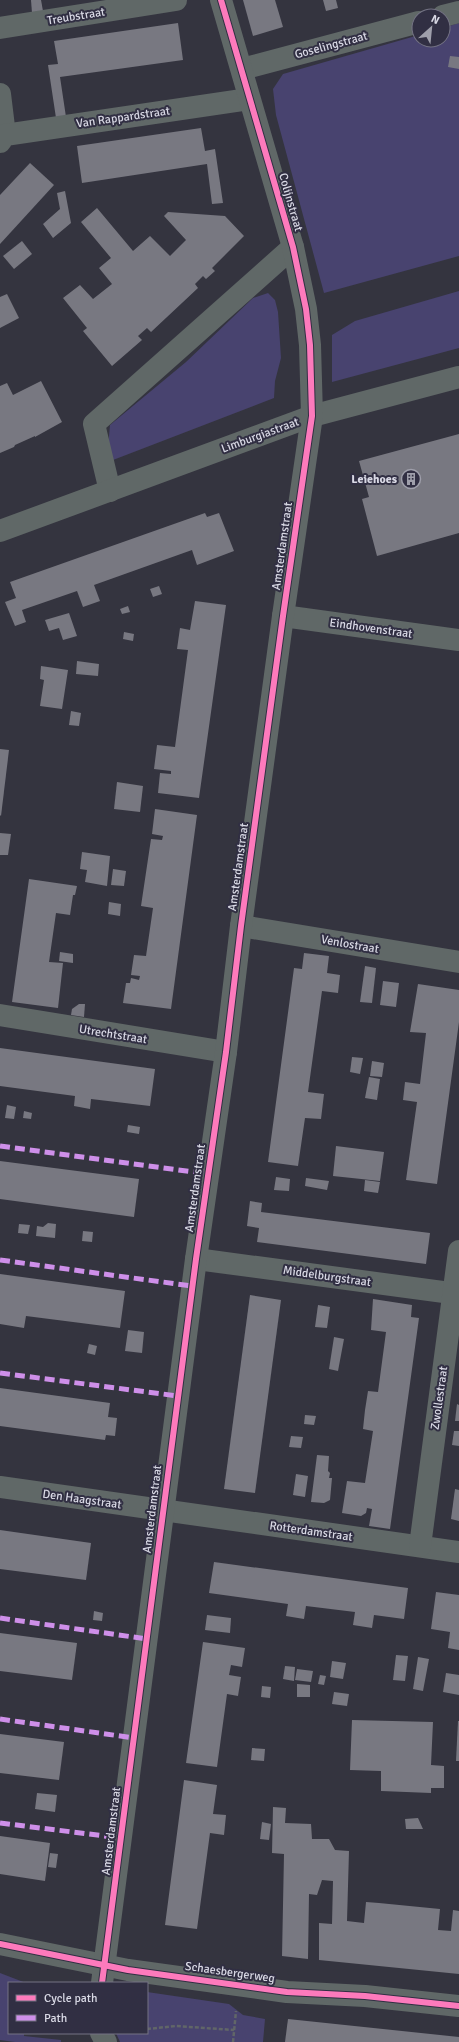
<svg xmlns="http://www.w3.org/2000/svg" width="459" height="2042" viewBox="0 0 459 2042" font-family="Signika,sans-serif">
	<rect width="100%" height="100%" fill="#34343f"/>
	<g fill="#48436f">
		<polygon points="459,23 459,256 324,293 276,115 273,89 283,74 419,35 419,40 443,40 443,28"/>
		<polygon points="459,291 459,348 332,382 332,335 355,321"/>
		<polygon points="268,293 275,300 278,312 281,358 275,381 274,398 113,460 108,448 110,425 186,362 253,298"/>
		<polygon points="0,1973 26,1983 9,1983 9,2033 24,2033 24,2036 61,2040 61,2042 15,2042 0,2040"/>
		<polygon points="147,1992 229,2004 243,2015 265,2019 263,2042 120,2042 116,2033 147,2033"/>
	</g>
	<g fill="#787881">
		<polygon points="31,0 41,0 43,11 32,13"/>
		<polygon points="243,0 275,0 283,27 253,36"/>
		<polygon points="323,0 336,0 338,8 326,11"/>
		<polygon points="178,23 183,60 60,77 66,117 56,118 48,65 58,64 54,41"/>
		<polygon points="450,56 459,57 459,69 448,67"/>
		<polygon points="201,128 205,151 215,149 223,203 212,204 207,164 82,183 77,146"/>
		<polygon points="30,163 54,185 0,244 0,195"/>
		<polygon points="65,191 71,223 53,238 43,224 60,209 57,193"/>
		<polygon points="97,208 133,251 150,236 170,256 186,240 164,216 168,212 225,216 244,236 212,268 215,271 206,279 203,276 195,284 198,288 151,332 147,328 138,336 142,340 112,366 83,331 87,328 63,298 80,285 93,299 112,284 99,268 111,258 81,222"/>
		<polygon points="22,241 32,254 14,269 3,256"/>
		<polygon points="7,294 19,318 0,328 0,297"/>
		<polygon points="41,381 62,422 35,437 35,436 15,445 14,447 0,453 0,386 7,383 13,395"/>
		<polygon points="459,434 459,533 377,556 362,499 369,497 359,461"/>
		<polygon points="205,513 207,517 219,513 234,551 197,565 192,550 94,585 100,601 83,607 77,591 22,610 26,622 15,626 5,602 16,598 10,582"/>
		<polygon points="159,586 162,594 153,597 150,589"/>
		<polygon points="195,601 226,605 199,798 158,793 160,773 171,774 171,771 154,769 157,745 175,747 188,650 177,649 180,628 190,630"/>
		<polygon points="128,606 130,612 122,614 120,609"/>
		<polygon points="69,613 77,636 63,640 59,628 49,631 45,620"/>
		<polygon points="124,632 134,634 133,641 123,639"/>
		<polygon points="77,661 99,664 98,676 76,674"/>
		<polygon points="41,666 68,670 62,709 40,706 44,680 40,679"/>
		<polygon points="71,711 81,713 79,726 69,725"/>
		<polygon points="0,749 9,750 1,816 0,815"/>
		<polygon points="117,782 143,786 140,812 114,809"/>
		<polygon points="155,809 197,815 171,1009 123,1003 126,983 130,983 131,978 139,980 140,976 131,975 134,955 146,956 153,908 141,906 151,839 162,840 163,836 152,834"/>
		<polygon points="0,833 11,834 8,855 0,855"/>
		<polygon points="82,852 110,856 107,886 85,882 87,870 80,869"/>
		<polygon points="113,869 126,871 124,886 111,885"/>
		<polygon points="29,879 77,886 75,895 73,895 70,915 56,913 49,962 63,963 58,1008 12,1002"/>
		<polygon points="109,902 121,904 120,916 108,914"/>
		<polygon points="60,952 73,954 73,963 59,961"/>
		<polygon points="304,953 329,956 327,973 340,975 338,993 322,991 308,1092 324,1094 321,1119 305,1118 298,1166 268,1162 294,968 302,969"/>
		<polygon points="365,966 376,968 372,1003 360,1002"/>
		<polygon points="383,981 399,983 396,1007 380,1005"/>
		<polygon points="418,984 459,990 459,1022 437,1184 406,1180 417,1102 403,1100 405,1082 420,1084 426,1033 410,1032"/>
		<polygon points="79,1004 85,1004 84,1017 71,1015 72,1009"/>
		<polygon points="0,1048 155,1069 150,1106 91,1099 90,1109 74,1106 75,1096 0,1086"/>
		<polygon points="352,1057 363,1058 360,1074 350,1072"/>
		<polygon points="372,1061 384,1063 382,1077 370,1076"/>
		<polygon points="369,1077 380,1079 377,1100 365,1098"/>
		<polygon points="7,1105 16,1107 14,1119 5,1118"/>
		<polygon points="24,1111 32,1113 31,1119 23,1118"/>
		<polygon points="128,1125 140,1127 139,1134 127,1132"/>
		<polygon points="336,1146 384,1152 380,1181 333,1176"/>
		<polygon points="0,1161 139,1179 134,1217 0,1199"/>
		<polygon points="276,1177 290,1179 289,1191 274,1190"/>
		<polygon points="306,1178 329,1181 327,1190 305,1186"/>
		<polygon points="365,1180 380,1182 378,1193 364,1191"/>
		<polygon points="250,1201 262,1203 261,1212 430,1233 426,1264 257,1242 259,1228 247,1226"/>
		<polygon points="48,1223 56,1224 55,1238 36,1236 37,1226 43,1227"/>
		<polygon points="19,1224 30,1225 28,1234 18,1233"/>
		<polygon points="83,1231 93,1232 92,1242 82,1241"/>
		<polygon points="0,1274 125,1291 120,1328 26,1316 24,1328 0,1324"/>
		<polygon points="250,1295 281,1300 255,1493 224,1489"/>
		<polygon points="373,1299 412,1305 411,1317 419,1318 390,1529 369,1526 372,1509 367,1508 366,1513 361,1516 342,1513 347,1481 365,1483 373,1431 363,1429 365,1410 368,1391 378,1392 386,1332 371,1330"/>
		<polygon points="318,1305 330,1307 327,1328 315,1327"/>
		<polygon points="128,1330 144,1332 142,1353 125,1351"/>
		<polygon points="334,1337 344,1339 338,1371 329,1369"/>
		<polygon points="89,1344 97,1346 95,1355 87,1353"/>
		<polygon points="0,1388 110,1403 108,1417 117,1418 115,1436 106,1435 105,1440 0,1426"/>
		<polygon points="457,1404 459,1405 459,1421 455,1421"/>
		<polygon points="305,1415 316,1416 314,1425 304,1424"/>
		<polygon points="454,1431 459,1431 459,1446 452,1445"/>
		<polygon points="291,1436 303,1437 301,1448 289,1447"/>
		<polygon points="317,1455 329,1456 328,1471 330,1473 329,1478 332,1478 330,1500 324,1503 311,1502"/>
		<polygon points="296,1474 308,1476 305,1497 293,1495"/>
		<polygon points="455,1489 459,1490 459,1521 451,1519"/>
		<polygon points="0,1530 91,1543 86,1580 0,1569"/>
		<polygon points="214,1562 408,1588 404,1619 374,1615 372,1628 353,1625 355,1612 306,1606 304,1619 286,1616 288,1604 209,1593"/>
		<polygon points="436,1592 459,1595 459,1650 448,1648 450,1632 431,1629"/>
		<polygon points="94,1611 103,1613 102,1621 93,1620"/>
		<polygon points="207,1615 231,1618 230,1633 205,1630"/>
		<polygon points="0,1633 77,1643 72,1680 0,1671"/>
		<polygon points="203,1642 245,1648 242,1667 231,1665 229,1675 241,1677 238,1696 227,1694 217,1767 186,1763"/>
		<polygon points="396,1655 408,1656 405,1681 393,1680"/>
		<polygon points="418,1657 429,1659 423,1691 413,1689"/>
		<polygon points="332,1661 346,1663 343,1679 330,1677"/>
		<polygon points="285,1666 295,1667 294,1681 283,1679"/>
		<polygon points="297,1669 313,1671 311,1682 295,1680"/>
		<polygon points="446,1673 459,1675 459,1695 443,1692"/>
		<polygon points="320,1675 326,1676 324,1685 318,1684"/>
		<polygon points="297,1684 310,1685 310,1697 297,1697"/>
		<polygon points="262,1686 271,1687 270,1698 261,1697"/>
		<polygon points="334,1692 349,1694 347,1706 332,1704"/>
		<polygon points="352,1720 433,1722 431,1765 444,1766 444,1788 431,1788 431,1793 381,1791 381,1771 350,1770"/>
		<polygon points="458,1721 459,1721 459,1761 456,1761"/>
		<polygon points="0,1734 64,1742 59,1780 0,1773"/>
		<polygon points="252,1748 265,1749 264,1761 251,1760"/>
		<polygon points="184,1780 217,1785 213,1814 226,1815 224,1835 210,1833 197,1929 165,1925"/>
		<polygon points="37,1793 57,1795 55,1812 35,1809"/>
		<polygon points="273,1807 286,1808 285,1823 311,1824 312,1839 329,1839 335,1850 349,1851 347,1921 364,1923 366,1902 379,1903 440,1909 438,1930 451,1931 453,1910 459,1911 459,1974 319,1960 319,1923 332,1924 333,1881 322,1880 317,1895 309,1894 308,1959 282,1956 284,1854 272,1853"/>
		<polygon points="418,1818 423,1829 406,1829 405,1819"/>
		<polygon points="262,1822 271,1824 269,1840 260,1839"/>
		<polygon points="0,1836 50,1843 45,1881 0,1874"/>
		<polygon points="50,1853 58,1854 56,1868 48,1867"/>
		<polygon points="288,2019 459,2037 459,2042 285,2042"/>
	</g>
	<g fill="none" stroke-linecap="round" stroke-linejoin="round">
		<g stroke="#616668" stroke-width="2.5" stroke-dasharray="4 2" stroke-linecap="butt">
			<polyline points="147,2029 176,2026 234,2030"/>
			<polyline points="233,2042 236,2011"/>
		</g>
		<g stroke="#606867" stroke-width="22">
			<polyline points="443,16 459,12"/>
			<polyline points="0,28 176,0"/>
			<polyline points="242,69 419,22"/>
			<polyline points="0,94 5,135"/>
			<polyline points="0,142 5,135 249,99"/>
			<polyline points="110,491 94,424 293,247"/>
			<polyline points="0,531 312,416 459,377"/>
			<polyline points="283,616 459,640"/>
			<polyline points="241,926 459,962"/>
			<polyline points="0,1015 226,1052"/>
			<polyline points="196,1259 459,1294"/>
			<polyline points="0,1487 459,1552"/>
			<polyline points="420,1546 459,1251"/>
			<polyline points="0,1944 128,1970 287,1992 365,1996 459,2006"/>
			<polyline points="102,1983 196,1259 226,1052 241,926 283,616 312,416 310,345 306,309 293,247 221,0"/>
			<polyline points="101,2033 106,2042"/>
		</g>
		<g stroke="#ce8fe9" stroke-width="5" stroke-dasharray="10 5" stroke-linecap="butt">
			<polyline points="0,1146 208,1174"/>
			<polyline points="0,1260 192,1286"/>
			<polyline points="0,1373 178,1396"/>
			<polyline points="0,1618 147,1639"/>
			<polyline points="0,1719 134,1738"/>
			<polyline points="0,1823 121,1838"/>
		</g>
		<defs>
			<g id="cycleway">
				<polyline points="0,1944 128,1970 287,1992 365,1996 459,2006"/>
				<polyline points="102,1983 196,1259 226,1052 241,926 283,616 312,416 310,345 306,309 293,247 221,0"/>
			</g>
		</defs>
		<use href="#cycleway" stroke="#312f43" stroke-width="8"/>
		<use href="#cycleway" stroke="#fd7abc" stroke-width="6"/>
	</g>
	<defs>
		<symbol id="building-ring" viewBox="-11 -11 22 22"><circle r="9.5" fill="#312f43" stroke="#9f9fab" stroke-width="1.5"/><path d="M-4-6H4V6H1V3H-1V6H-4ZM-2.5-4.3h1.7v1.8h-1.7ZM.8-4.3h1.7v1.8H.8ZM-2.5-1h1.7V.8h-1.7ZM.8-1h1.7V.8H.8Z" fill="#9f9fab"/></symbol>
	</defs>
	<g fill-rule="evenodd">
		<use href="#building-ring" x="400" y="468" width="22" height="22"/>
	</g>
	<g text-anchor="middle" stroke-width="4" stroke-linejoin="round" paint-order="stroke">
		<g font-size="12" fill="#d9d9e5" stroke="#312f43">
			<text transform="translate(76 16) rotate(-9)" y="4">Treubstraat</text>
			<text transform="translate(331 45) rotate(-15)" y="4">Goselingstraat</text>
			<text transform="translate(123 117) rotate(-8)" y="4">Van Rappardstraat</text>
			<text transform="translate(291 202) rotate(74)" y="4">Colijnstraat</text>
			<text transform="translate(260 435) rotate(-20)" y="4">Limburgiastraat</text>
			<text transform="translate(282 546) rotate(-82)" y="4">Amsterdamstraat</text>
			<text transform="translate(371 628) rotate(8)" y="4">Eindhovenstraat</text>
			<text transform="translate(238 867) rotate(-82)" y="4">Amsterdamstraat</text>
			<text transform="translate(350 944) rotate(10)" y="4">Venlostraat</text>
			<text transform="translate(113 1034) rotate(9)" y="4">Utrechtstraat</text>
			<text transform="translate(195 1188) rotate(-82)" y="4">Amsterdamstraat</text>
			<text transform="translate(327 1276) rotate(8)" y="4">Middelburgstraat</text>
			<text transform="translate(439 1398) rotate(-82)" y="4">Zwollestraat</text>
			<text transform="translate(82 1499) rotate(8)" y="4">Den Haagstraat</text>
			<text transform="translate(152 1509) rotate(-83)" y="4">Amsterdamstraat</text>
			<text transform="translate(311 1531) rotate(8)" y="4">Rotterdamstraat</text>
			<text transform="translate(111 1831) rotate(-83)" y="4">Amsterdamstraat</text>
			<text transform="translate(230 1972) rotate(8)" y="4">Schaesbergerweg</text>
		</g>
		<g font-size="12" font-weight="bold" fill="#d9d9e5" stroke="#312f43" text-anchor="end">
			<text x="397" y="483">Leiehoes</text>
		</g>
	</g>
	<rect x="8" y="1982" width="140" height="52" fill="#312f43" stroke="#747384"/>
	<rect x="16" y="1995" width="20" height="6" fill="#fd7abc" stroke="#747384"/>
	<text x="44" y="2002" font-size="12" fill="#d9d9e5">Cycle path</text>
	<rect x="16" y="2015" width="20" height="6" fill="#ce8fe9" stroke="#747384"/>
	<text x="44" y="2022" font-size="12" fill="#d9d9e5">Path</text>
	<g transform="translate(431 28) rotate(27)"><circle r="19" fill="#312f43" stroke="#747384"/>
	<path d="M0-3L7 15L0 10L-7 15Z" fill="#9f9fab"/>
	<text y="-6" font-size="11" font-weight="bold" text-anchor="middle" fill="#d9d9e5">N</text>
	</g>
</svg>
